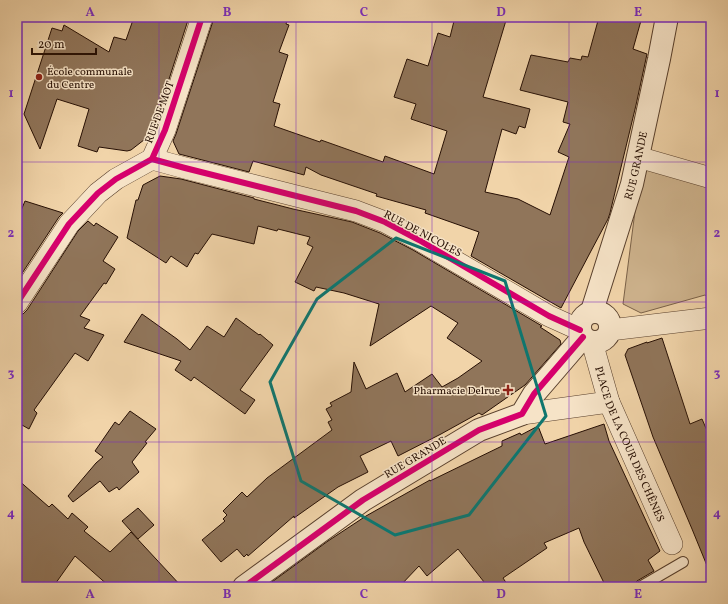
<svg xmlns="http://www.w3.org/2000/svg" width="728" height="604" viewBox="0 0 728 604" font-family="Vollkorn,serif">
	<rect width="100%" height="100%" fill="#f1d4a9"/>
	<filter id="stains"><feTurbulence type="fractalNoise" baseFrequency=".005" numOctaves="4"/><feColorMatrix values="0 0 0 0 .2 0 0 0 0 .09 0 0 0 0 .02 0 0 0 .5 -.17"/></filter>
	<radialGradient id="worn" r=".72"><stop offset=".6" stop-color="#630" stop-opacity="0"/><stop offset="1" stop-color="#630" stop-opacity=".3"/></radialGradient>
	<polygon fill="#ceb38d" stroke="#7a6148" points="641,165 711,186 711,299 705,295 641,313 623,304"/>
	<g fill="#90755a" stroke="#260f04">
		<polygon points="134,17 189,17 154,126 149,136 131,150 127,151 99,147 97,152 78,146 89,109 57,99 40,149 24,114 52,28 62,31 64,25 109,52 114,37 126,40"/>
		<polygon points="214,17 288,17 286,24 289,25 279,52 288,55 273,102 280,104 274,126 320,142 321,140 383,162 385,156 434,174 447,131 411,119 416,104 394,97 407,59 428,66 438,33 450,37 455,17 507,17 483,97 530,109 525,128 519,126 516,134 502,129 485,192 518,199 550,215 569,157 558,152 570,124 563,122 568,102 520,90 531,55 568,62 570,58 581,60 582,56 588,57 599,17 642,17 633,49 647,54 636,105 610,213 608,219 591,251 561,308 471,256 479,232 425,213 426,210 376,196 377,194 321,175 306,167 304,175 253,161 249,172 179,154 173,141 176,134 213,21"/>
		<polygon points="160,176 181,179 254,198 254,199 293,209 352,222 380,233 413,250 542,326 540,327 560,340 561,344 525,385 482,415 479,413 441,434 398,456 391,441 360,456 368,472 338,487 294,518 294,516 248,556 247,554 244,557 237,549 221,562 202,540 225,521 223,519 227,515 223,511 242,492 247,497 267,478 332,430 328,422 332,420 326,409 332,406 330,403 351,392 354,362 366,389 397,373 405,392 432,374 442,387 458,378 482,361 447,338 458,323 431,306 370,346 379,304 344,293 316,287 314,291 295,282 313,247 307,244 310,237 278,229 277,231 258,226 254,244 212,234 198,254 195,253 187,267 171,256 166,263 127,238 136,200 138,200 143,185"/>
		<polygon points="25,201 63,213 59,217 17,281 17,211 20,213"/>
		<polygon points="88,221 94,226 96,223 118,237 103,261 115,269 106,284 104,283 80,316 90,320 84,328 104,335 88,361 75,353 34,410 37,413 29,429 22,425 17,433 17,315 23,314 27,310 78,231"/>
		<polygon points="142,314 177,339 190,350 207,326 224,337 236,318 259,335 260,334 273,345 240,390 255,400 245,414 194,377 191,381 175,370 181,361 124,342"/>
		<polygon points="662,338 690,424 702,419 711,440 711,573 710,573 692,529 653,437 625,355 628,349 647,342 647,343"/>
		<polygon points="130,411 156,429 145,442 147,443 132,462 139,472 119,490 117,487 109,492 100,481 73,502 68,496 96,463 103,457 95,451 115,422 119,425"/>
		<polygon points="604,424 609,441 660,551 648,560 654,571 637,581 634,584 634,587 606,587 584,542 579,528 544,543 547,548 503,578 509,587 488,587 458,549 427,576 419,566 399,587 265,587 328,541 366,516 430,480 430,481 502,446 502,441 520,433 521,435 538,426 545,444"/>
		<polygon points="17,479 49,507 52,504 68,519 72,513 88,527 84,531 110,552 131,532 182,587 110,587 75,556 53,587 17,587"/>
		<polygon points="138,508 154,525 138,539 122,521"/>
	</g>
	<g fill="none" stroke-linecap="round" stroke-linejoin="round">
		<defs>
			<polyline id="service" points="640,587 683,562"/>
			<g id="minor">
				<polyline points="638,157 711,178"/>
				<polyline points="152,159 185,168 356,211 385,222 419,240 549,316 580,330"/>
				<polyline points="17,303 69,224 98,193 116,179 152,159 165,130 202,17"/>
				<polyline points="610,330 711,318"/>
				<path id="s1" d="M592,342l17,60 63,142"/>
				<polyline points="522,414 609,402"/>
			</g>
			<g id="tertiary">
				<path id="s2" d="M592,311l40,-127 27,-125 8,-42"/>
				<circle cx="595" cy="327" r="15"/>
				<polyline points="244,587 363,500 479,430 522,414 534,394 583,337"/>
			</g>
		</defs>
		<use href="#service" stroke="#59402d" stroke-width="12"/>
		<use href="#minor" stroke="#59402d" stroke-width="22"/>
		<use href="#tertiary" stroke="#59402d" stroke-width="24"/>
		<use href="#service" stroke="#f6e3c7" stroke-width="10"/>
		<use href="#minor" stroke="#f6e3c7" stroke-width="21"/>
		<use href="#tertiary" stroke="#f6e3c7" stroke-width="22"/>
		<defs>
			<g id="cycleway">
				<polyline points="152,159 185,168 356,211 385,222 419,240 549,316 580,330"/>
				<polyline points="17,303 69,224 98,193 116,179 152,159 165,130 202,17"/>
				<polyline points="244,587 363,500 479,430 522,414 534,394 583,337"/>
			</g>
		</defs>
		<use href="#cycleway" stroke="#f6e3c7" stroke-width="8"/>
		<use href="#cycleway" stroke="#d6006c" stroke-width="6"/>
	</g>
	<path fill="none" stroke="#0f766e" stroke-width="3" stroke-linejoin="round" d="M396,238l109,43 41,135 -77,99 -74,20 -94,-54 -31,-99 47,-83z"/>
	<path fill="none" stroke="#7b2cbf" stroke-width="1" stroke-opacity="0.55" d="M159,17v570M296,17v570M432,17v570M569,17v570M17,162h694M17,302h694M17,442h694"/>
	<g fill="#8f2418" stroke="#f6e3c7" stroke-width="1.5">
		<circle cx="39" cy="77" r="4"/>
		<path d="M506 384h4v4h4v4h-4v4h-4v-4h-4v-4h4z"/>
	</g>
	<g text-anchor="middle" stroke-width="3" stroke-linejoin="round" paint-order="stroke">
		<g font-size="11" fill="#260f04" stroke="#f6e3c7" text-anchor="start">
			<text x="47" y="75">École communale<tspan x="47" dy="13">du Centre</tspan></text>
			<text x="500" y="394" text-anchor="end">Pharmacie Delrue</text>
		</g>
		<g font-size="11" fill="#260f04" stroke="#f6e3c7">
			<text transform="translate(159 112) rotate(-70)" y="4">RUE DE MOT</text>
			<text dy="4" stroke="none"><textPath href="#s2" startOffset="152">RUE GRANDE</textPath></text>
			<text transform="translate(423 233) rotate(28)" y="4">RUE DE NICOLES</text>
			<text dy="4" stroke="none"><textPath href="#s1" startOffset="109">PLACE DE LA COUR DES CHÊNES</textPath></text>
			<text transform="translate(415 457) rotate(-31)" y="4">RUE GRANDE</text>
		</g>
	</g>
	<rect width="728" height="604" fill="none" stroke="#f1d4a9" stroke-width="44"/>
	<path d="M32 48v6h64v-6" fill="none" stroke="#260f04" stroke-width="2"/>
	<text x="38" y="48" font-size="12" fill="#260f04" stroke="#f6e3c7" stroke-width="3" paint-order="stroke">20 m</text>
	<rect x="22" y="22" width="684" height="560" fill="none" stroke="#7b2cbf" stroke-width="1.5"/>
	<g font-size="13" text-anchor="middle" font-weight="bold" fill="#7b2cbf">
		<text x="90" y="16">A</text>
		<text x="227" y="16">B</text>
		<text x="364" y="16">C</text>
		<text x="501" y="16">D</text>
		<text x="638" y="16">E</text>
		<text x="11" y="97">1</text>
		<text x="717" y="97">1</text>
		<text x="11" y="237">2</text>
		<text x="717" y="237">2</text>
		<text x="11" y="377">3</text>
		<text x="717" y="377">3</text>
		<text x="11" y="517">4</text>
		<text x="717" y="517">4</text>
		<text x="90" y="598">A</text>
		<text x="227" y="598">B</text>
		<text x="364" y="598">C</text>
		<text x="501" y="598">D</text>
		<text x="638" y="598">E</text>
	</g>
	<rect width="100%" height="100%" filter="url(#stains)"/>
	<rect width="100%" height="100%" fill="url(#worn)"/>
</svg>
